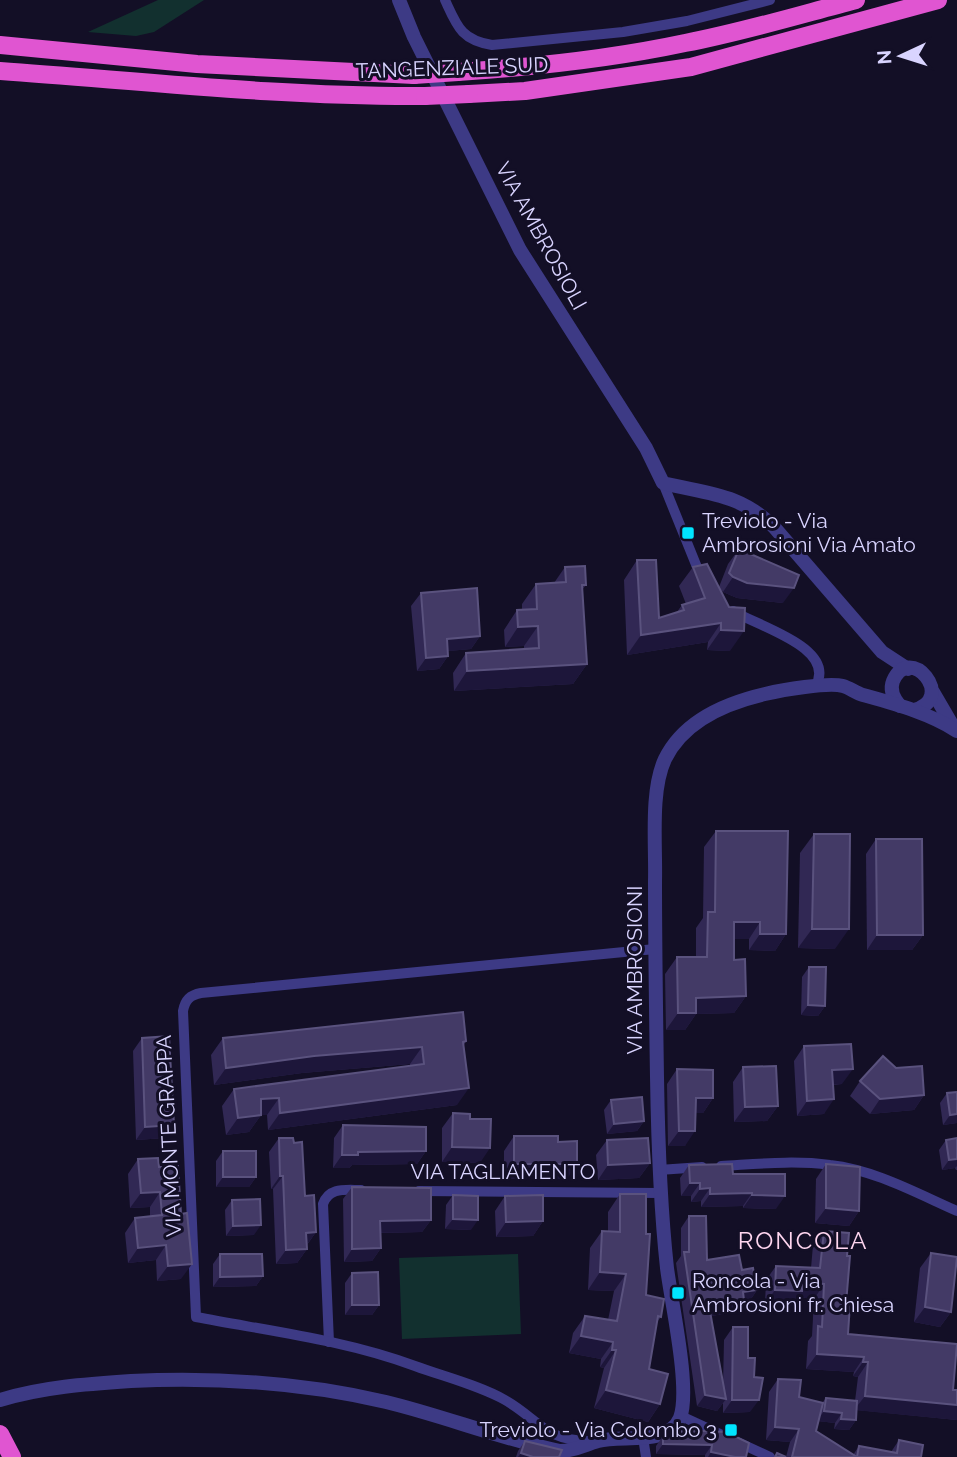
<svg xmlns="http://www.w3.org/2000/svg" width="957" height="1457" viewBox="0 0 957 1457" font-family="Raleway,sans-serif">
	<rect width="100%" height="100%" fill="#130f26"/>
	<g fill="#12302f">
		<polygon points="158,0 204,0 154,32 136,36 88,32"/>
		<polygon points="518,1254 521,1334 402,1339 399,1258"/>
	</g>
	<g fill="none" stroke-linecap="round" stroke-linejoin="round">
		<g stroke="#3d3a85" stroke-width="10">
			<path d="M445,0c12,26 16,40 47,45l131,-13 64,-11 83,-21"/>
			<polyline points="663,483 701,577"/>
			<path d="M733,611c24,15 106,37 82,76"/>
			<path d="M721,1166c36,-2 73,-6 109,-1 45,5 86,28 127,46"/>
			<polyline points="659,1170 702,1167"/>
			<polyline points="419,1191 660,1193"/>
			<path d="M329,1342l-6,-138c6,-17 22,-14 38,-14"/>
			<polyline points="681,1416 770,1457"/>
			<polyline points="643,1437 646,1457"/>
			<path d="M589,1441c-46,-1 -49,-21 -84,-41 -27,-15 -60,-23 -90,-34 -70,-26 -146,-35 -219,-49l-13,-306c2,-11 7,-16 18,-18l454,-44"/>
		</g>
		<g stroke="#3d3a85" stroke-width="14">
			<path d="M399,0l15,37 106,213 126,198 17,35c45,11 76,10 111,44l108,125 26,17"/>
			<polyline points="933,692 954,728"/>
			<path d="M900,706c-6,-7 -11,-15 -7,-25 17,-39 64,18 21,29"/>
			<path d="M0,1400c43,-13 86,-16 131,-19 87,-4 170,1 255,21 58,14 115,37 174,49 15,0 24,-6 38,-10 23,-7 70,6 82,-23 11,-29 -9,-117 -13,-150 -7,-64 -9,-127 -10,-191 -1,-65 -2,-131 -2,-196 1,-36 -5,-90 10,-122 19,-39 61,-56 100,-65 17,-4 63,-12 78,-8 7,2 13,7 20,9 32,9 66,18 94,36"/>
		</g>
		<g stroke="#e055d1" stroke-width="18">
			<polyline points="0,45 197,64 414,75"/>
			<path d="M0,71c141,10 283,26 425,25"/>
			<path d="M458,72c76,-5 152,-13 227,-29 58,-11 114,-28 171,-43"/>
			<polyline points="469,94 525,91 691,67 938,0"/>
			<polyline points="0,1434 12,1457"/>
		</g>
		<g stroke="#e055d1" stroke-width="18">
			<polyline points="414,75 458,72"/>
			<polyline points="425,96 469,94"/>
		</g>
	</g>
	<g fill="#312854">
		<polygon points="739,549 783,603 737,598 723,592 719,588 730,651 707,650 708,642 627,655 624,580 637,560 659,618 677,612 682,605 686,604 679,586 693,567 719,587 728,564"/>
		<polygon points="565,567 586,585 582,590 587,664 573,684 454,691 453,673 466,653 524,649 524,646 505,647 504,630 517,610 522,610 522,604 536,584 554,583"/>
		<polygon points="421,593 480,636 471,649 448,651 448,656 439,669 417,671 411,606"/>
		<polygon points="716,831 786,934 775,951 749,950 749,939 734,939 734,960 746,996 734,1013 696,1014 685,1030 666,1030 665,974 677,957 696,957 696,928 703,918 704,847"/>
		<polygon points="814,834 835,949 798,948 800,853"/>
		<polygon points="876,839 923,935 912,950 867,950 866,854"/>
		<polygon points="809,967 825,1006 818,1016 801,1015 802,977"/>
		<polygon points="142,1038 165,1138 136,1140 133,1051"/>
		<polygon points="223,1038 466,1041 464,1045 457,1105 268,1130 267,1115 261,1115 249,1132 226,1135 222,1106 234,1089 410,1066 410,1064 302,1073 214,1085 211,1055"/>
		<polygon points="804,1046 842,1084 833,1085 824,1114 797,1116 794,1061"/>
		<polygon points="743,1067 778,1106 767,1121 734,1122 733,1082"/>
		<polygon points="677,1069 713,1098 703,1113 696,1113 685,1146 668,1146 667,1084"/>
		<polygon points="860,1081 924,1095 914,1110 870,1114 850,1096"/>
		<polygon points="957,1092 957,1123 943,1125 940,1103 947,1093"/>
		<polygon points="611,1100 644,1121 637,1131 607,1134 604,1110"/>
		<polygon points="453,1113 470,1119 480,1163 442,1162 442,1128"/>
		<polygon points="343,1125 426,1151 417,1164 352,1165 349,1168 333,1168 334,1138"/>
		<polygon points="514,1136 558,1142 567,1179 504,1179 504,1151"/>
		<polygon points="279,1138 294,1143 305,1196 316,1232 307,1245 307,1249 297,1263 276,1264 273,1189 271,1189 269,1152"/>
		<polygon points="957,1138 957,1170 956,1170 955,1168 942,1170 939,1150 946,1140"/>
		<polygon points="607,1140 650,1163 639,1178 598,1180 596,1155"/>
		<polygon points="223,1151 256,1177 249,1187 216,1187 216,1161"/>
		<polygon points="138,1159 159,1167 181,1279 157,1281 156,1260 128,1263 125,1233 135,1218 150,1216 150,1207 130,1208 128,1174"/>
		<polygon points="826,1164 859,1211 849,1226 815,1223 816,1179"/>
		<polygon points="689,1165 733,1174 776,1209 743,1208 743,1206 701,1207 701,1201 691,1202 691,1196 681,1196 680,1178"/>
		<polygon points="352,1187 431,1220 422,1232 381,1233 381,1248 372,1261 344,1262 343,1199"/>
		<polygon points="620,1194 646,1295 661,1317 657,1322 649,1369 660,1404 648,1422 594,1408 604,1368 600,1367 601,1359 569,1353 573,1333 585,1316 608,1320 614,1291 588,1290 590,1248 602,1231 608,1231 608,1212"/>
		<polygon points="453,1195 471,1230 445,1229 446,1205"/>
		<polygon points="505,1196 543,1221 533,1236 496,1237 495,1211"/>
		<polygon points="232,1200 254,1235 226,1236 225,1210"/>
		<polygon points="689,1216 707,1260 742,1270 757,1290 749,1302 742,1303 736,1312 710,1316 723,1386 724,1340 733,1327 748,1358 750,1412 723,1413 723,1403 717,1411 697,1406 676,1263 681,1256 681,1228"/>
		<polygon points="824,1231 847,1256 846,1304 848,1334 953,1390 957,1420 857,1410 856,1420 849,1430 834,1429 835,1423 818,1421 816,1431 853,1455 859,1446 891,1452 899,1440 921,1457 774,1457 777,1453 786,1457 790,1442 766,1440 769,1392 778,1379 799,1397 822,1403 826,1398 855,1401 858,1377 853,1376 854,1372 806,1369 808,1341 812,1336 814,1299 797,1297 792,1306 765,1304 766,1280 776,1266 811,1268 813,1245"/>
		<polygon points="931,1253 951,1312 940,1327 914,1322 920,1268"/>
		<polygon points="220,1254 263,1276 256,1286 213,1287 213,1264"/>
		<polygon points="352,1273 379,1305 372,1315 345,1315 345,1283"/>
		<polygon points="681,1430 746,1457 705,1457 705,1455 656,1454 656,1446 663,1436 679,1432"/>
		<polygon points="525,1441 559,1457 516,1457 518,1451"/>
	</g>
	<g fill="#1d163a">
		<polygon points="733,577 794,588 783,603 737,598 723,592"/>
		<polygon points="721,623 708,642 627,655 641,635"/>
		<polygon points="538,626 524,646 505,647 518,627"/>
		<polygon points="721,630 744,631 730,651 707,650"/>
		<polygon points="480,636 471,649 438,652 447,639"/>
		<polygon points="448,656 439,669 417,671 426,658"/>
		<polygon points="587,664 573,684 454,691 467,671"/>
		<polygon points="734,922 760,922 749,939 722,939"/>
		<polygon points="812,929 849,929 835,949 798,948"/>
		<polygon points="760,934 786,934 775,951 749,950"/>
		<polygon points="877,935 923,935 912,950 867,950"/>
		<polygon points="746,996 734,1013 696,1014 685,1030 666,1030 678,1013 696,998"/>
		<polygon points="808,1005 825,1006 818,1016 801,1015"/>
		<polygon points="422,1047 410,1064 302,1073 214,1085 226,1068 314,1056"/>
		<polygon points="853,1069 842,1084 822,1085 832,1070"/>
		<polygon points="469,1088 457,1105 268,1130 280,1113"/>
		<polygon points="924,1095 914,1110 870,1114 880,1099"/>
		<polygon points="279,1098 267,1115 261,1115 249,1132 226,1135 238,1118 261,1099"/>
		<polygon points="696,1098 713,1098 703,1113 686,1113"/>
		<polygon points="834,1099 824,1114 797,1116 807,1101"/>
		<polygon points="778,1106 767,1121 734,1122 745,1107"/>
		<polygon points="957,1114 957,1123 943,1125 950,1115"/>
		<polygon points="644,1121 637,1131 607,1134 614,1124"/>
		<polygon points="174,1125 165,1138 136,1140 145,1127"/>
		<polygon points="679,1131 695,1131 685,1146 668,1146"/>
		<polygon points="452,1147 490,1148 480,1163 442,1162"/>
		<polygon points="426,1151 417,1164 352,1165 349,1168 333,1168 342,1155 358,1152"/>
		<polygon points="957,1159 957,1166 955,1168 942,1170 949,1160"/>
		<polygon points="650,1163 639,1178 598,1180 608,1165"/>
		<polygon points="514,1164 577,1164 567,1179 504,1179"/>
		<polygon points="280,1176 283,1176 273,1189 271,1189"/>
		<polygon points="223,1177 256,1177 249,1187 216,1187"/>
		<polygon points="690,1183 700,1183 691,1196 681,1196"/>
		<polygon points="710,1188 701,1201 691,1202 700,1189"/>
		<polygon points="160,1192 150,1207 130,1208 141,1193"/>
		<polygon points="752,1193 743,1206 701,1207 710,1194"/>
		<polygon points="752,1195 785,1196 776,1209 743,1208"/>
		<polygon points="826,1208 859,1211 849,1226 815,1223"/>
		<polygon points="453,1219 478,1220 471,1230 445,1229"/>
		<polygon points="431,1220 422,1232 372,1233 380,1221"/>
		<polygon points="543,1221 533,1236 496,1237 506,1222"/>
		<polygon points="261,1225 254,1235 226,1236 233,1226"/>
		<polygon points="316,1232 306,1246 306,1233"/>
		<polygon points="166,1245 156,1260 128,1263 138,1248"/>
		<polygon points="381,1248 372,1261 344,1262 352,1249"/>
		<polygon points="307,1249 297,1263 276,1264 286,1250"/>
		<polygon points="192,1264 181,1279 157,1281 168,1266"/>
		<polygon points="600,1272 626,1274 614,1291 588,1290"/>
		<polygon points="263,1276 256,1286 213,1287 220,1277"/>
		<polygon points="802,1282 824,1284 814,1299 797,1297 792,1306 765,1304 775,1290"/>
		<polygon points="757,1290 749,1302 742,1303 736,1312 700,1318 709,1306 743,1292"/>
		<polygon points="352,1305 379,1305 372,1315 345,1315"/>
		<polygon points="925,1307 951,1312 940,1327 914,1322"/>
		<polygon points="581,1336 613,1342 601,1359 569,1353"/>
		<polygon points="612,1350 616,1350 604,1368 600,1367"/>
		<polygon points="817,1354 864,1357 854,1372 806,1369"/>
		<polygon points="863,1362 868,1362 858,1377 853,1376"/>
		<polygon points="606,1390 660,1404 648,1422 594,1408"/>
		<polygon points="705,1395 726,1399 717,1411 697,1406"/>
		<polygon points="865,1396 957,1405 957,1420 854,1410"/>
		<polygon points="732,1400 759,1400 750,1412 723,1413"/>
		<polygon points="824,1411 842,1413 835,1423 817,1421"/>
		<polygon points="841,1419 856,1420 849,1430 834,1429"/>
		<polygon points="775,1427 799,1429 790,1442 766,1440"/>
		<polygon points="663,1444 712,1445 705,1455 656,1454"/>
		<polygon points="711,1452 735,1457 708,1457"/>
		<polygon points="521,1453 533,1457 518,1457"/>
	</g>
	<g fill="#433a66" stroke="#5a527e" stroke-width="2">
		<polygon points="739,549 799,575 794,588 747,583 733,577 729,573"/>
		<polygon points="637,560 656,560 659,618 684,610 682,605 705,598 693,567 707,564 729,607 745,608 744,631 721,630 721,623 641,635"/>
		<polygon points="585,566 586,585 582,585 587,664 467,671 466,653 539,648 538,626 518,627 517,610 537,609 536,584 566,582 565,567"/>
		<polygon points="477,588 480,636 447,639 448,656 426,658 421,593"/>
		<polygon points="716,831 788,831 786,934 760,934 760,922 734,922 734,960 745,959 746,996 696,998 696,1013 678,1013 677,957 707,957 708,912 715,912"/>
		<polygon points="814,834 850,834 849,929 812,929"/>
		<polygon points="876,839 922,839 923,935 877,935"/>
		<polygon points="809,967 826,967 825,1006 808,1005"/>
		<polygon points="463,1012 466,1041 463,1042 469,1088 280,1113 279,1098 261,1099 261,1115 238,1118 234,1089 424,1064 422,1047 314,1056 226,1068 223,1038"/>
		<polygon points="169,1036 174,1125 145,1127 142,1038"/>
		<polygon points="851,1044 853,1069 832,1070 834,1099 807,1101 804,1046"/>
		<polygon points="883,1056 896,1068 922,1066 924,1095 880,1099 860,1081"/>
		<polygon points="776,1066 778,1106 745,1107 743,1067"/>
		<polygon points="677,1069 713,1070 713,1098 696,1098 695,1131 679,1131"/>
		<polygon points="957,1092 957,1114 950,1115 947,1093"/>
		<polygon points="642,1097 644,1121 614,1124 611,1100"/>
		<polygon points="453,1113 470,1114 470,1119 491,1119 490,1148 452,1147"/>
		<polygon points="343,1125 426,1127 426,1151 358,1152 358,1155 342,1155"/>
		<polygon points="514,1136 558,1136 558,1142 577,1141 577,1164 514,1164"/>
		<polygon points="279,1138 293,1138 294,1143 302,1142 305,1196 314,1195 316,1232 306,1233 307,1249 286,1250 283,1176 280,1176"/>
		<polygon points="648,1138 650,1163 608,1165 607,1140"/>
		<polygon points="957,1138 957,1159 949,1160 946,1140"/>
		<rect x="223" y="1151" width="33" height="26"/>
		<polygon points="158,1158 159,1167 178,1166 181,1214 187,1213 192,1264 168,1266 166,1245 138,1248 135,1218 162,1215 160,1192 141,1193 138,1159"/>
		<polygon points="732,1164 733,1174 785,1174 785,1196 752,1195 752,1193 710,1194 710,1188 700,1189 700,1183 690,1183 689,1165"/>
		<polygon points="826,1164 860,1167 859,1211 826,1208"/>
		<polygon points="352,1187 431,1188 431,1220 380,1221 381,1248 352,1249"/>
		<polygon points="620,1194 646,1194 646,1234 650,1234 646,1295 664,1299 661,1317 658,1316 649,1369 668,1374 660,1404 606,1390 616,1350 612,1350 613,1342 581,1336 585,1316 617,1321 626,1274 600,1272 602,1231 620,1232"/>
		<polygon points="453,1195 478,1196 478,1220 453,1219"/>
		<polygon points="543,1195 543,1221 506,1222 505,1196"/>
		<polygon points="260,1199 261,1225 233,1226 232,1200"/>
		<polygon points="689,1216 706,1216 707,1260 739,1255 742,1270 753,1268 757,1290 743,1292 744,1300 709,1306 726,1399 705,1395 684,1252 689,1252"/>
		<polygon points="824,1231 849,1233 847,1256 850,1256 846,1304 850,1304 848,1334 957,1344 953,1390 957,1390 957,1405 865,1396 868,1362 863,1362 864,1357 817,1354 818,1326 822,1327 824,1284 802,1282 802,1291 775,1290 776,1266 820,1268"/>
		<polygon points="931,1253 957,1257 951,1312 925,1307"/>
		<polygon points="220,1254 262,1254 263,1276 220,1277"/>
		<polygon points="378,1272 379,1305 352,1305 352,1273"/>
		<polygon points="733,1327 748,1327 748,1358 755,1358 754,1377 763,1378 759,1400 732,1400"/>
		<polygon points="778,1379 801,1380 799,1397 823,1403 816,1431 857,1457 792,1457 799,1429 775,1427"/>
		<polygon points="826,1398 857,1401 856,1420 841,1419 842,1413 824,1411"/>
		<polygon points="681,1430 726,1432 749,1443 746,1457 735,1457 711,1452 712,1445 663,1444 663,1436 681,1432"/>
		<polygon points="899,1440 923,1445 921,1457 857,1457 859,1446 897,1453"/>
		<polygon points="525,1441 562,1450 559,1457 533,1457 521,1453"/>
		<polygon points="777,1453 786,1457 775,1457"/>
	</g>
	<g fill="#00e5ff" stroke="#130f26" stroke-width="2.5">
		<rect x="681" y="526" width="14" height="14" rx="3.5"/>
		<rect x="671" y="1286" width="14" height="14" rx="3.5"/>
		<rect x="724" y="1423" width="14" height="14" rx="3.5"/>
	</g>
	<g text-anchor="middle" stroke-width="6" stroke-linejoin="round" paint-order="stroke">
		<g font-size="21" fill="#d9d4ff" stroke="#130f26">
			<text transform="translate(452 68) rotate(-2)" y="7">TANGENZIALE SUD</text>
			<text transform="translate(541 236) rotate(61)" y="7">VIA AMBROSIOLI</text>
			<text transform="translate(635 970) rotate(-90)" y="7">VIA AMBROSIONI</text>
			<text transform="translate(169 1136) rotate(-93)" y="7">VIA MONTE GRAPPA</text>
			<text x="503" y="1179">VIA TAGLIAMENTO</text>
		</g>
		<g font-size="21" fill="#d9d4ff" stroke="#130f26" text-anchor="start">
			<text x="702" y="528">Treviolo - Via<tspan x="702" dy="24">Ambrosioni Via Amato</tspan></text>
			<text x="692" y="1288">Roncola - Via<tspan x="692" dy="24">Ambrosioni fr. Chiesa</tspan></text>
			<text x="717" y="1437" text-anchor="end">Treviolo - Via Colombo 3</text>
		</g>
		<g font-size="24" letter-spacing="2" fill="#ffd6f0" stroke="#130f26">
			<text x="803" y="1249">RONCOLA</text>
		</g>
	</g>
	<g transform="translate(901 56) rotate(266)" stroke="#130f26" stroke-width="5" paint-order="stroke">
	<path d="M0-5L12 26L0 18L-12 26Z" fill="#d9d4ff"/>
	<text y="-10" font-size="19" font-weight="bold" text-anchor="middle" fill="#d9d4ff">N</text>
	</g>
</svg>
